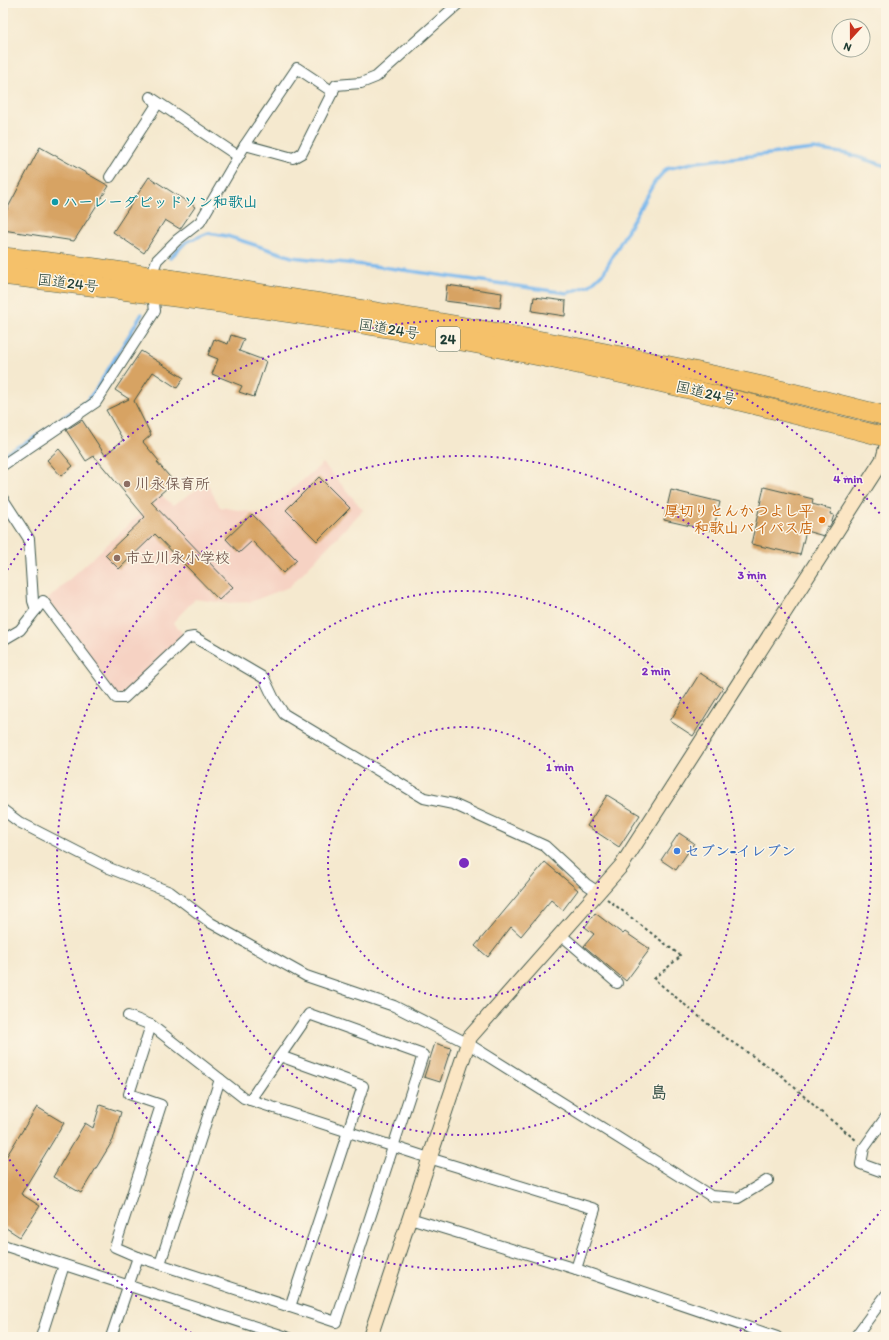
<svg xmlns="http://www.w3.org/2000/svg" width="889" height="1340" viewBox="0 0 889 1340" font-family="Itim,'Klee One',sans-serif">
	<rect width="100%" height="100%" fill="#fcf5e5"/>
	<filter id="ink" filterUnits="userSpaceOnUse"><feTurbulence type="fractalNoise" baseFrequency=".025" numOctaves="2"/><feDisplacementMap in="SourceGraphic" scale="8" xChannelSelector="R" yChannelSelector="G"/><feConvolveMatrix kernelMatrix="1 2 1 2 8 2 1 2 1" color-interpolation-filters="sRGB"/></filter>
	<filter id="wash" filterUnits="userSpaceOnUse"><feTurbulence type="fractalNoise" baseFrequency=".012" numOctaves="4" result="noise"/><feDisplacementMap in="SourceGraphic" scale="16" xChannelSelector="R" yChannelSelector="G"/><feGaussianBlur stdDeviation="0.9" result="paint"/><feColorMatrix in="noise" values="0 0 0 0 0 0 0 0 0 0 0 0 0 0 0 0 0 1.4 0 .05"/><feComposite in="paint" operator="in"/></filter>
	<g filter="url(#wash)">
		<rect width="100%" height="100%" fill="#f5e9cf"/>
		<polygon fill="#f6d2c3" points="323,463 363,510 289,587 250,602 224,603 195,599 173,622 184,635 123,694 116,694 47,600 161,495 173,505 207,483 220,507 263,514"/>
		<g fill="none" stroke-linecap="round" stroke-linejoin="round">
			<g stroke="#79b8ed" stroke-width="3.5">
				<polyline points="170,258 186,242 208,233 227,236 292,257 382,267 567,293 590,285 604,272 654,183 666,169 696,162 814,149 848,154 886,166"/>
				<polyline points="3,458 5,454 31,440 87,401 97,388 142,314"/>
			</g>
		</g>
		<g id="blocks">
			<g fill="#d7a363">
				<polygon points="40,147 109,186 74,241 3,230 3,217"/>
				<polygon points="149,177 195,207 180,229 165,220 144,253 113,232"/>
				<polygon points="447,285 502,293 500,308 445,301"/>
				<polygon points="534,297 566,301 565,316 532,311"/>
				<polygon points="231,335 244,339 239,351 266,361 254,397 239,392 242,386 212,374 218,359 208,355 214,339 228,344"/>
				<polygon points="141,351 184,378 177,388 153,372 134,401 151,435 143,442 159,461 157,462 174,482 151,502 233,587 219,600 155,534 119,569 105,555 145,517 94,456 86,461 66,430 82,420 105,455 123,440 106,410 129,399 115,390"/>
				<polygon points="59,449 73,466 61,476 47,460"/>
				<polygon points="319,477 350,508 317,541 286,510"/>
				<polygon points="764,487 813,499 812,504 831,509 830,514 834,515 831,524 829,527 827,526 824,536 806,531 800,555 751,544"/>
				<polygon points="671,490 720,502 713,531 664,520"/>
				<polygon points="252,514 297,560 283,573 252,541 239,553 226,539"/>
				<polygon points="700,673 723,688 693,736 670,721"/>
				<polygon points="607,795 640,815 619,847 587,826"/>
				<polygon points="679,833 694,843 676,870 661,860"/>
				<polygon points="545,862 578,890 563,910 551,900 521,936 511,927 488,957 475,946"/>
				<polygon points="595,913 623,934 625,932 650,949 626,981 584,946 594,934 585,927"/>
				<polygon points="435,1043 451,1048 440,1082 424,1077"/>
				<polygon points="100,1105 121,1112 113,1140 81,1193 53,1177 85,1123 93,1128"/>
				<polygon points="37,1107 64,1123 21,1194 40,1206 20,1237 3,1226 3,1162"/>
			</g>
		</g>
	</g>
	<g filter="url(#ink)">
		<use href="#blocks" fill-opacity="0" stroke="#3f574b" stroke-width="1"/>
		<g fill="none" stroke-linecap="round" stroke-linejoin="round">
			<defs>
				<g id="street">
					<polyline points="150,97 238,156"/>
					<polyline points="245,145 297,68 333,92"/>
					<polyline points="110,177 158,103"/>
					<polyline points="3,465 96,402 155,311 151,276 157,260 177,240 200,222 245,145 293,158 302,153 336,85 361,83 376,77 459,3"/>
					<polyline points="3,499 29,539 33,601 36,610"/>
					<polyline points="3,640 20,630 43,601 116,698 124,698 188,638 194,637 264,678 274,699 284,714 424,798 453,804 545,846 586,884 598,892"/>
					<polyline points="3,810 19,822 109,868 170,892 211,923 306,976 394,1006 467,1043 711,1196 738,1198 768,1180"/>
					<polyline points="560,934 617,983"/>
					<polyline points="128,1016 151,1025 244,1098 429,1158 595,1209 576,1269"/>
					<polyline points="280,1056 363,1086 290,1307"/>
					<polyline points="886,1117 864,1148 861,1164 886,1173"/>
					<polyline points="410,1218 576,1269 777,1337"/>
					<polyline points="3,1245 287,1337"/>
					<polyline points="138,1257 336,1322 423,1055 309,1014 250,1100"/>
					<polyline points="160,1264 220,1079"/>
					<polyline points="41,1337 64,1265"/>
					<polyline points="111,1337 138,1257 115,1247 161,1105 129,1094 151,1025"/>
					<polyline points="855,1337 886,1295"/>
				</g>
				<polyline id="secondary" points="370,1337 470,1037 622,865 883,459 886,448"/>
				<g id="highway">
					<path d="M3,257c105,10 208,29 312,45 192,31 383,65 571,114"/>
					<path d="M3,275c166,21 332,41 496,73 130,25 258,57 387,89"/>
				</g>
			</defs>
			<use href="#street" stroke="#3f574b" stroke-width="12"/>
			<use href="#secondary" stroke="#3f574b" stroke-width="16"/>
			<use href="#highway" stroke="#3f574b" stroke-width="20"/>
			<polyline stroke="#3f574b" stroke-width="2" stroke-dasharray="3 3" stroke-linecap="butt" points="607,899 681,956 654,979 720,1034 781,1075 821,1112 856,1140"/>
			<use href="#street" stroke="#fff" stroke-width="10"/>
			<use href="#secondary" stroke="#fbe6c4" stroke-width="14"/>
			<use href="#highway" stroke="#f5c16b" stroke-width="19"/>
		</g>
	</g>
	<g fill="none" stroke="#7b2cbf" stroke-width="2" stroke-dasharray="2 4">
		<circle cx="464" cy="863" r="136"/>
		<circle cx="464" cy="863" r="272"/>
		<circle cx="464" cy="863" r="407"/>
		<path d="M886 1205A543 543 0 0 1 731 1336M197 1336A543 543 0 0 1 4 1151M4 575A543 543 0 0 1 886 521"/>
	</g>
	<circle fill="#0f9aa8" stroke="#fcf5e5" stroke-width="1.5" cx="55" cy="202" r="4"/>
	<g fill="#8d6e63" stroke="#fcf5e5" stroke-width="1.5">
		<circle cx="127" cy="484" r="4"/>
		<circle cx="117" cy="558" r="4"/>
	</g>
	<circle fill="#e8710a" stroke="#fcf5e5" stroke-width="1.5" cx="822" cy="520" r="4"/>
	<circle fill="#3f7fe0" stroke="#fcf5e5" stroke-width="1.5" cx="677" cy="851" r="4"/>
	<g text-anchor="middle" stroke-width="3" stroke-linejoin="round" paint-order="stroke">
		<rect fill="#fcf5e5" stroke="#617469" stroke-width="1" x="436" y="327" width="24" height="24" rx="3"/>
		<g font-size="14" font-weight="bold" fill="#1f3d34">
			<text x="448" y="344">24</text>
		</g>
		<g font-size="15" font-weight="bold" fill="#0d838f" stroke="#fcf5e5" text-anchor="start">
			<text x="63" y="207">ハーレーダビッドソン和歌山</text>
		</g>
		<g font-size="15" fill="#1f3d34" stroke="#fcf5e5">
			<text transform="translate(68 283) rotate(7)" y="5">国道24号</text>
			<text transform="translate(389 329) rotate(9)" y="5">国道24号</text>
			<text transform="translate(706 393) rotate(13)" y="5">国道24号</text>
		</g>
		<g font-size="15" font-weight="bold" fill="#785e54" stroke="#fcf5e5" text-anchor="start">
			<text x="135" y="489">川永保育所</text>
			<text x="125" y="563">市立川永小学校</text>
		</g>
		<g font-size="15" font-weight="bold" fill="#c56008" stroke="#fcf5e5" text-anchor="end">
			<text x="814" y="516">厚切りとんかつよし平<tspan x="814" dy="17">和歌山バイパス店</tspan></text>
		</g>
		<g font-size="15" font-weight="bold" fill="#366cbe" stroke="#fcf5e5" text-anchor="start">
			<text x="685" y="856">セブン-イレブン</text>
		</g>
		<g font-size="17" font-weight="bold" fill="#1f3d34" stroke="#fcf5e5">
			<text x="659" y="1098">島</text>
		</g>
	</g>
	<circle cx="464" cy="863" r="6" fill="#7b2cbf" stroke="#fcf5e5" stroke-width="2"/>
	<g font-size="12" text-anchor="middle" font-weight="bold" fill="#7b2cbf" stroke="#fcf5e5" stroke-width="3" stroke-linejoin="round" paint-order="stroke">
		<text x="848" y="483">4 min</text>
		<text x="752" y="579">3 min</text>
		<text x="656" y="675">2 min</text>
		<text x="560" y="771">1 min</text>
	</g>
	<rect width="889" height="1340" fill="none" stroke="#fcf5e5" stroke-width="16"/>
	<g transform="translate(851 38) rotate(201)"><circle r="19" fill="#fcf5e5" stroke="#a4ab9e"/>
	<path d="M0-3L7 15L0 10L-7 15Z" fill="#c8321e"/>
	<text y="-6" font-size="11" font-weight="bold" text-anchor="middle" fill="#1f3d34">N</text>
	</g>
</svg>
